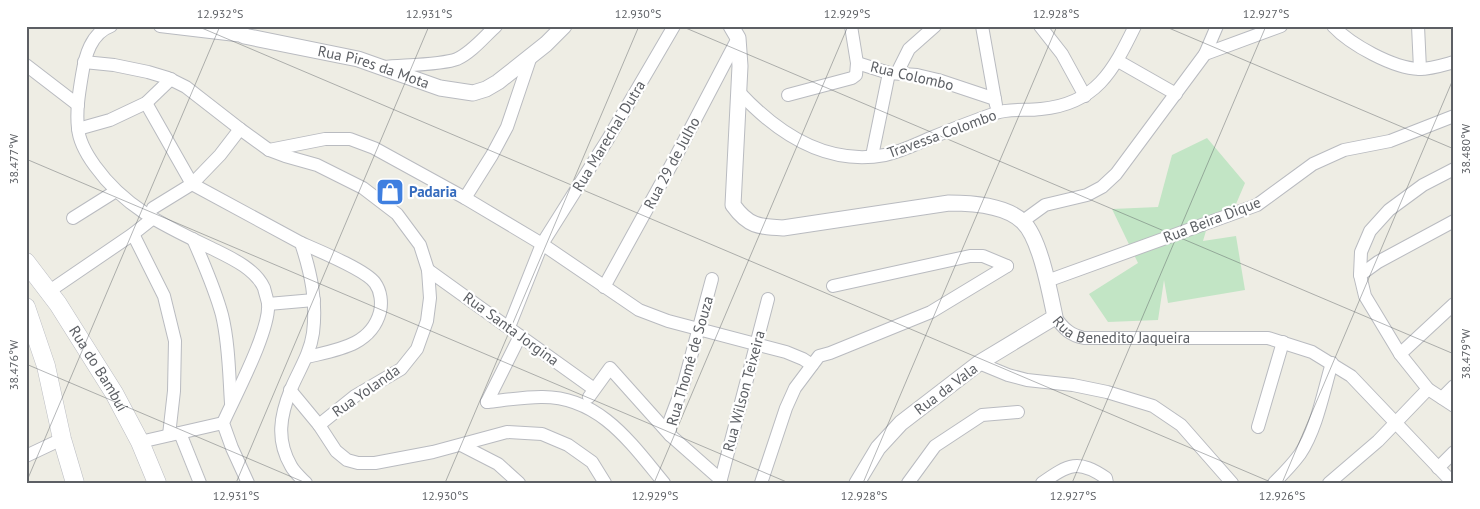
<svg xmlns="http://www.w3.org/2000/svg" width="1480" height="509" viewBox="0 0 1480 509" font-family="'PT Sans',sans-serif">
	<rect width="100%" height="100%" fill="#eeede4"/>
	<polygon fill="#c2e5c5" points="1207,138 1245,183 1230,218 1208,224 1203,241 1236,236 1245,290 1168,303 1164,280 1158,320 1108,322 1089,294 1138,263 1112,209 1158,207 1172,155"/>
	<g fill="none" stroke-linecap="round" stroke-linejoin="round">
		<defs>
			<g id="minor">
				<path d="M111,26c-20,7 -26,30 -29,49 -3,18 -6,36 -4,53 1,14 9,27 17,38 30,42 70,60 116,82 18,9 44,20 53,40 1,4 3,11 4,15 3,26 -33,93 -45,120l9,25 16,35"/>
				<polyline points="160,26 244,36"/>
				<polyline points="982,26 996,105"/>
				<polyline points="1040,26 1062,54 1085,96"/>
				<path d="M1333,26c18,19 60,42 86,43 12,0 24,-4 35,-7"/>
				<polyline points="1418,26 1420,69"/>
				<polyline points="1205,54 1217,26"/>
				<polyline points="1118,61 1176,94"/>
				<polyline points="84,62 114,65 148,72 168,78 186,87 240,129 269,150 285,156 317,165 363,188 397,214 420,245 428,270 430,298 427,321 417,349 401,369 355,396 319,425"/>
				<polyline points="857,63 889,73 917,75 938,80 995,99"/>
				<polyline points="26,65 78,105"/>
				<path d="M384,67c19,-2 58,-2 73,-8 15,-7 27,-22 39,-33"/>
				<polyline points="897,73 909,49 935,26"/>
				<path d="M739,92c38,41 88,74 146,63 15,-3 29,-10 43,-16 22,-9 45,-18 68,-26 13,-5 31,-2 45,-4 55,-5 72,-38 94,-83"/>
				<polyline points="788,95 852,78 856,75 857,63 851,26"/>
				<path d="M146,103l46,81 109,59c10,30 16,58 12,90 -3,21 -14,37 -22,56 -11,27 -15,51 0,77 3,6 10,12 15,17"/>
				<polyline points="78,129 110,120 146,103 171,79"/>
				<polyline points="269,150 325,139 350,139 374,148 465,198 542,244 639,310 668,321 786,352 803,359 812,365"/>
				<polyline points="872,156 889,73"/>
				<polyline points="1454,169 1423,185 1389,210 1370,231 1361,252 1360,275 1365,296 1400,354 1428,389 1454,406"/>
				<polyline points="465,198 492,155 507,127 531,56"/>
				<polyline points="153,208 192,184 220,155 240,129"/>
				<polyline points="73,218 116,191"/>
				<polyline points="1023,221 1045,205 1087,195 1102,187 1116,174 1205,54 1281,26"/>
				<polyline points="133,234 164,296 175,341 174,391 169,435"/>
				<path d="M193,239c11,25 22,50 29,76 7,29 7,59 9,88"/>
				<path d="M301,243c16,7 65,27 74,40 6,8 7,20 5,29 -9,34 -44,38 -73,45"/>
				<polyline points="428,270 594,389"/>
				<polyline points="1360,275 1378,262 1454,221"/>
				<polyline points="712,279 684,383 670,420 670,435 721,480"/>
				<polyline points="1047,281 1257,205 1313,164 1344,150 1390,141 1454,116"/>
				<polyline points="833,286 970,256 983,256 1007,266"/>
				<polyline points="604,287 674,160 738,38"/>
				<polyline points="48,292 133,234 152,219"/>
				<polyline points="268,304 314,300"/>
				<path id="s1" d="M1055,317c9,12 15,18 29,21h184l44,14 39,24 102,107"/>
				<polyline points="509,327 542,244 608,139 674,26"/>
				<polyline points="1400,354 1454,304"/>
				<polyline points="979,363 1008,375 1027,380 1073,385 1107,392 1153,406 1181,425 1232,483"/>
				<polyline points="290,390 319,425 336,451 347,460 358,463 375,463 433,452 507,432 542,434 568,445 592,462 605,483"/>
				<polyline points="589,397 610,368 670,435"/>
				<polyline points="1442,398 1454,386"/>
				<path d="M487,402c18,-2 37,-5 54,-5 58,-1 90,46 123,86"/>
				<polyline points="487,402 520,336"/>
				<polyline points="1258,427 1283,342"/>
				<polyline points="180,433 200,483"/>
				<polyline points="140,442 223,423"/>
				<polyline points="461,445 498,464 519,483"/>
				<polyline points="26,456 62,439"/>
				<polyline points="1438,468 1454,452"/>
				<polyline points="720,483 768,299"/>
				<polyline points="761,483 786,408 795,388 819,356 830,353 931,312 1007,266"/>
				<polyline points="908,483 935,446 982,415 1018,412"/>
				<path d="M1042,483c27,-19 36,-24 64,-5l1,5"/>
				<path d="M1274,483c9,-9 18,-18 26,-29 17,-26 23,-61 32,-91"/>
				<polyline points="1329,483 1378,441 1428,389"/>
			</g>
			<g id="tertiary">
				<path id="s2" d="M238,26l6,10 114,23 82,29 33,5 13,-4 12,-7 48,-38 18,-18"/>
				<path d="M731,26l7,12 2,28 -7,139c15,21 26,22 50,23l166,-25c22,0 57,2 74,19 17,16 27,71 32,95l-76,46 -78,60 -23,25 -21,35"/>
			</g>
			<g id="secondary">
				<path id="s3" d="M26,262l32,42 56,89 26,49 17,41"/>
				<polyline points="26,307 46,366 62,439 75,483"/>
			</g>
		</defs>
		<use href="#minor" stroke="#b9bbc0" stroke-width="14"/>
		<use href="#tertiary" stroke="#b9bbc0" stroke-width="17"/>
		<use href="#secondary" stroke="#babcc2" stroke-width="19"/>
		<use href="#minor" stroke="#fff" stroke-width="12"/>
		<use href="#tertiary" stroke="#fff" stroke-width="15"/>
		<use href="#secondary" stroke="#fff" stroke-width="18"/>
	</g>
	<path fill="none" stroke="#5c5f64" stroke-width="1" stroke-opacity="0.45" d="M197,26l1076,457M681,26l773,328M1164,26l290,123M26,159l763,324M26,364l280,119M26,483l194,-457M236,483l193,-457M445,483l194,-457M654,483l194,-457M863,483l194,-457M1072,483l194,-457M1282,483l172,-406"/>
	<defs>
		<symbol id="shop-square" viewBox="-11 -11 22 22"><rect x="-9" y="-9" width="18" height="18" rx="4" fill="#3f7fe0" stroke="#fff"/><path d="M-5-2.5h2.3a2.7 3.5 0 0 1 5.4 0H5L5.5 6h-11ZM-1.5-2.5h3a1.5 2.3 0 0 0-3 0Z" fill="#fff"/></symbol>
	</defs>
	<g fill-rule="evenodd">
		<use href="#shop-square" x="374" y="176" width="32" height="32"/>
	</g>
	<g text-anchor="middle" stroke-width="4.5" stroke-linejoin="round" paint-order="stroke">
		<g font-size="15" fill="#5c5f64" stroke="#fff">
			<text dy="5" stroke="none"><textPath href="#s2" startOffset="145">Rua Pires da Mota</textPath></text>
			<text transform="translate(912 76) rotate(13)" y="5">Rua Colombo</text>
			<text transform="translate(942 134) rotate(-20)" y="5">Travessa Colombo</text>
			<text transform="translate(609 136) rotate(-59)" y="5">Rua Marechal Dutra</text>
			<text transform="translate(672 163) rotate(-62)" y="5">Rua 29 de Julho</text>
			<text transform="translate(1212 220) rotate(-21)" y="5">Rua Beira Dique</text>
			<text dy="5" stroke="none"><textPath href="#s1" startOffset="72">Rua Benedito Jaqueira</textPath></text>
			<text transform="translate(511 329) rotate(36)" y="5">Rua Santa Jorgina</text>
			<text transform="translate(690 361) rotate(-74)" y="5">Rua Thomé de Souza</text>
			<text dy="5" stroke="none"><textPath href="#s3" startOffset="129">Rua do Bambuí</textPath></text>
			<text transform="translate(946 389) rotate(-37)" y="5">Rua da Vala</text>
			<text transform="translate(366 391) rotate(-35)" y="5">Rua Yolanda</text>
			<text transform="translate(744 391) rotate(-75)" y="5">Rua Wilson Teixeira</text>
		</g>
		<g font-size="15" font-weight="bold" fill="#366cbe" stroke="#fff" text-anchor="start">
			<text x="409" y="197">Padaria</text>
		</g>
	</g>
	<rect width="1480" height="509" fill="none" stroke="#ffffff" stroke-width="55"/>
	<rect x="28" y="28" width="1424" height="454" fill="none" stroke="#5c5f64" stroke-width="2"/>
	<g font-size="12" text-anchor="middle" fill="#5c5f64">
		<text x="220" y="18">12.932°S</text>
		<text x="429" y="18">12.931°S</text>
		<text x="638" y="18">12.930°S</text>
		<text x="847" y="18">12.929°S</text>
		<text x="1056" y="18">12.928°S</text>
		<text x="1266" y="18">12.927°S</text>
		<text transform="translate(1466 149) rotate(-90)" y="4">38.480°W</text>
		<text transform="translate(14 159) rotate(-90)" y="4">38.477°W</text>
		<text transform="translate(1466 354) rotate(-90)" y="4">38.479°W</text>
		<text transform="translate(14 365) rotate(-90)" y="4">38.476°W</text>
		<text x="236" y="500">12.931°S</text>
		<text x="445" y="500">12.930°S</text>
		<text x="655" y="500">12.929°S</text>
		<text x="864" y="500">12.928°S</text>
		<text x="1073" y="500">12.927°S</text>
		<text x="1282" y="500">12.926°S</text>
	</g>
</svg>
